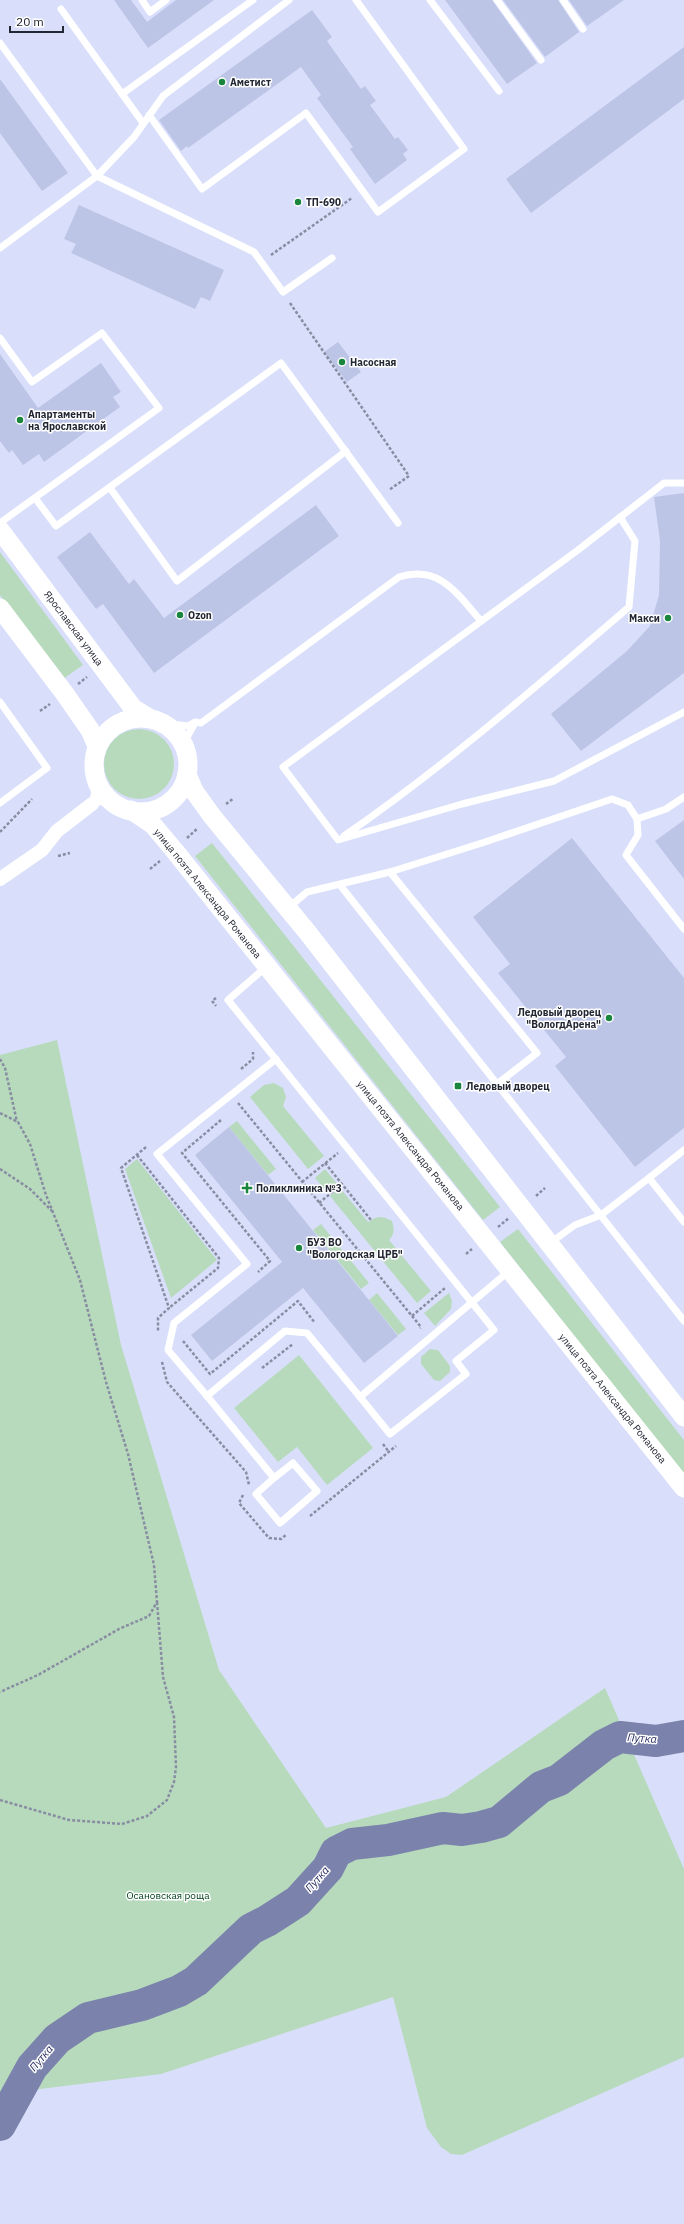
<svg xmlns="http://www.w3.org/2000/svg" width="684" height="2224" viewBox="0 0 684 2224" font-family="'IBM Plex Sans',sans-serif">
	<rect width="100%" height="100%" fill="#d9dffb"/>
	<g fill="#b7dabc">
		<polygon points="0,552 83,665 63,679 0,595"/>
		<circle cx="139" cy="764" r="35"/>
		<polygon points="212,843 500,1207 483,1220 195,856"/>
		<polygon points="57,1040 121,1345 219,1670 326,1828 446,1797 605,1688 684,1869 684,2057 462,2155 451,2154 441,2147 427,2128 393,1997 161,2074 0,2094 0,1055"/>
		<polygon points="274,1083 283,1088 286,1097 283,1106 324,1156 308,1169 250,1097 264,1085"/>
		<polygon points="237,1121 276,1169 268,1175 229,1127"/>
		<polygon points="137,1159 217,1260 171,1298 125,1169"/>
		<polygon points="325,1169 338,1185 328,1193 315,1178"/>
		<path d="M340,1188l28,34c9,-6 13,-7 24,-1 2,7 3,13 -3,19l42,51 -14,12 -87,-107z"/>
		<polygon points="321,1224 369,1283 361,1289 313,1230"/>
		<polygon points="518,1229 684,1440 684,1476 500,1242"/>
		<polygon points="377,1293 406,1329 398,1335 369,1300"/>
		<polygon points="449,1293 452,1301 451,1309 435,1326 424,1313"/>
		<polygon points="430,1349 438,1350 450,1366 450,1372 440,1381 434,1380 421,1364 421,1357"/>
		<polygon points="299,1355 373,1448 327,1485 297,1447 278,1462 234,1408"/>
	</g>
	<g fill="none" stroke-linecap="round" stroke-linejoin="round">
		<polyline stroke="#7b83ac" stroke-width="32" points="0,2125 32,2067 57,2039 88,2018 142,2005 179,1991 196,1981 251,1929 267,1921 298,1901 328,1868 336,1852 352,1844 388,1840 443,1828 462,1830 481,1827 499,1822 541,1787 559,1780 604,1745 620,1737 656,1741 684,1736"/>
	</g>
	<g fill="#bdc5e7">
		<polygon points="114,0 131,0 147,22 176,0 214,0 148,48"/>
		<polygon points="445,0 492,0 537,63 507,84"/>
		<polygon points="503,0 558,0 579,32 545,57"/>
		<polygon points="569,0 624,0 587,26"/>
		<polygon points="312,10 332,37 327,41 361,89 365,86 376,101 370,105 395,139 398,137 408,150 403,154 407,160 375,184 350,149 353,147 317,98 321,95 301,67 188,148 187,146 181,151 159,120"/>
		<polygon points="684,47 684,99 531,213 506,179"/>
		<polygon points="0,79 68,173 42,191 0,133"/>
		<polygon points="79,205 224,270 210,301 201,297 195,309 71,253 76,244 64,239"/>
		<polygon points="338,342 361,372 347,382 324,352"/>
		<polygon points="0,354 38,408 101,363 121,392 113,397 120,407 44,462 39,454 23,465 12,450 9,453 0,441"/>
		<polygon points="684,493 684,673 581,751 551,714 627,651 650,626 659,595 660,541 654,497"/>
		<polygon points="316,505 339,536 154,673 103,604 96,609 57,557 90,532 129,584 134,579 164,618"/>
		<polygon points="684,820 684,879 655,841"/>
		<polygon points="572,838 684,978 684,1128 635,1167 555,1066 566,1057 498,973 510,964 473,917"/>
		<polygon points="229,1127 398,1336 364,1363 303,1288 212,1361 191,1335 282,1262 195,1155"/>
	</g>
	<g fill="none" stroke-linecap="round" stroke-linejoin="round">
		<g stroke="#888da2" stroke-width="2.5" stroke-dasharray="3 2" stroke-linecap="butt">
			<polyline points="271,255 352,198"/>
			<polyline points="290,303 409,476 389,490"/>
			<polyline points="78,684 87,677"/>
			<polyline points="40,711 50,704"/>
			<polyline points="226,804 234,798"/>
			<polyline points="0,832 32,799"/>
			<polyline points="187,838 198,828"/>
			<polyline points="58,856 70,853"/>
			<polyline points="150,869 160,861"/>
			<polyline points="216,998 212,1001 216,1006"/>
			<polyline points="0,1059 5,1068 17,1122"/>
			<polyline points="241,1069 253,1059 253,1052"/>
			<polyline points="238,1103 421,1327 420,1328"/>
			<polyline points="0,1113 18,1122 30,1144 46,1195 80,1280 106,1382 128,1454 154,1565 157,1602 149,1616 119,1629 38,1675 0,1692"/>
			<polyline points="221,1120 182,1153 270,1261 258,1272"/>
			<polyline points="146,1147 121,1168 169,1308 158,1318 158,1332"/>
			<polyline points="137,1155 219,1258 218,1268 169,1308"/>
			<polyline points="325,1163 371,1220"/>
			<polyline points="0,1169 30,1189 52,1211"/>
			<polyline points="302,1182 338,1153"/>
			<polyline points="536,1196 545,1188"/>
			<polyline points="319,1203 342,1184"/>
			<polyline points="498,1227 509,1218"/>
			<polyline points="466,1254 472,1249"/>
			<polyline points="412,1316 445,1288"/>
			<polyline points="183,1341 210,1374 298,1301 315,1323"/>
			<polyline points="162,1362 167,1382 246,1472 249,1485"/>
			<polyline points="262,1368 293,1344"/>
			<polyline points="383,1444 389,1452"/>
			<polyline points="243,1495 239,1503 269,1538 281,1539 287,1534"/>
			<polyline points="310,1516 396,1446"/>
			<polyline points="0,1800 69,1820 122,1824 147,1816 167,1800 174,1782 176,1767 174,1717 163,1677 157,1602"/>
		</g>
		<g stroke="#fff" stroke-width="7">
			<polyline points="142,0 150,12 166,0"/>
			<polyline points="430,0 499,91"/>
			<polyline points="497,0 541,60"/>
			<polyline points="563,0 583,29"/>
			<polyline points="61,9 143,123"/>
			<polyline points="0,43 97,176 254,252 283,292 332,258"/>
			<polyline points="122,94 253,0"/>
			<polyline points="149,115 202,189 306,113 378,212 464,149 356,0"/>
			<polyline points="0,248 97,176 134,137 163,96 289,0"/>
			<polyline points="0,338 32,382 102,333 159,408 0,523"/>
			<polyline points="684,483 664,483 578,550 283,767 338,840 462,804 554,781 684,712"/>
			<polyline points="110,488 177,581 346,451"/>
			<polyline points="35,498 56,526 281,363 398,523"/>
			<polyline points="0,702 47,768 0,803"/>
			<path d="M163,723l25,3 7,-4 6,1 198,-146c41,-13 59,18 82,44"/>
			<polyline points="186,753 186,739 195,723"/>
			<polyline points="92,804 97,783"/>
			<polyline points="92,804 96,802 111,801"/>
			<polyline points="637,819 666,809 684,797"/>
			<path d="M344,836c100,-69 193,-150 285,-229l6,-66 -15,-24"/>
			<polyline points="340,885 497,1084 537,1053 390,872"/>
			<polyline points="288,908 307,892 390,872 485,842 612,799 628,805 637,819 638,835 626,855 684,929"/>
			<polyline points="266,967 228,1000 494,1330 456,1361 466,1374 390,1434 360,1397"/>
			<polyline points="276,1059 157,1154 247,1264 174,1323 168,1350 207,1396 285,1331 307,1333 360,1397 509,1271"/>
			<polyline points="497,1084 684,1321"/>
			<polyline points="649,1178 684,1150"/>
			<polyline points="550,1243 575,1225 601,1215 649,1178 684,1222"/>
			<polyline points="207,1396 274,1478 256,1494 280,1523 317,1491 293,1463 274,1478"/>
		</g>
		<polyline stroke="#fff" stroke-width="14" points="0,879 42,850 57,831 92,804"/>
		<g stroke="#fff" stroke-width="19">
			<polyline points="0,530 133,708 151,719"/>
			<polyline points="0,608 65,694 90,730 97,746"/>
			<circle cx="141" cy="765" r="47"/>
			<polyline points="187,774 194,791 212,816 308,933 684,1417"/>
			<polyline points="131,810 153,825 174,850 684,1488"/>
		</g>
	</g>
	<g fill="#1a863d" stroke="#fff" stroke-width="1.5">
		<circle cx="222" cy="82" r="4"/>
		<circle cx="298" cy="202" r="4"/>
		<circle cx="342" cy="362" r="4"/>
		<circle cx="20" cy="420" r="4"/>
		<circle cx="180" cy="615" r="4"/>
		<circle cx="668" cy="618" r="4"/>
		<circle cx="609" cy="1018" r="4"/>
		<rect x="454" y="1082" width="8" height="8" rx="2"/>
		<path d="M245 1182h4v4h4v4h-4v4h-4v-4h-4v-4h4z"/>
		<circle cx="299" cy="1248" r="4"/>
	</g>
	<g text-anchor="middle" stroke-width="3" stroke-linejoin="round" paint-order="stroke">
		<g font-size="10" font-weight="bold" fill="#232633" stroke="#fff" text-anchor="start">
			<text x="230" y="86">Аметист</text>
			<text x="306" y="206">ТП-690</text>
			<text x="350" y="366">Насосная</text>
			<text x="28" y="418">Апартаменты<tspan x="28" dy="12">на Ярославской</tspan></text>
			<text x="188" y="619">Ozon</text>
			<text x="660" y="622" text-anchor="end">Макси</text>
			<text x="601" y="1016" text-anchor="end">Ледовый дворец<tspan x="601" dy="12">"ВологдАрена"</tspan></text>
			<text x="466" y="1090">Ледовый дворец</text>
			<text x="256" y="1192">Поликлиника №3</text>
			<text x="307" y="1246">БУЗ ВО<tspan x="307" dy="12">"Вологодская ЦРБ"</tspan></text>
		</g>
		<g font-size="10" fill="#232633" stroke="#fff">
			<text transform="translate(74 628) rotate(53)" y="4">Ярославская улица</text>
			<text transform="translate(208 893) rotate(51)" y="4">улица поэта Александра Романова</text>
			<text transform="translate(411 1145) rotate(51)" y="4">улица поэта Александра Романова</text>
			<text transform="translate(613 1398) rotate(51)" y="4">улица поэта Александра Романова</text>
		</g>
		<g font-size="10" fill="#014319" stroke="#fff">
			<text x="168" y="1899">Осановская роща</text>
		</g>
		<g font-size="11" font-style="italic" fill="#22265b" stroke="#fff">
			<text transform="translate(642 1738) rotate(4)" y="4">Путка</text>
			<text transform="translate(317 1879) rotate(-49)" y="4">Путка</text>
			<text transform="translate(41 2058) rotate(-50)" y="4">Путка</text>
		</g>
	</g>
	<path d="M10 26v6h53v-6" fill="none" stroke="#232633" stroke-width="2"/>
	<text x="16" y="26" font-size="12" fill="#232633" stroke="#ffffff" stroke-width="3" paint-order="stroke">20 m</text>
</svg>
